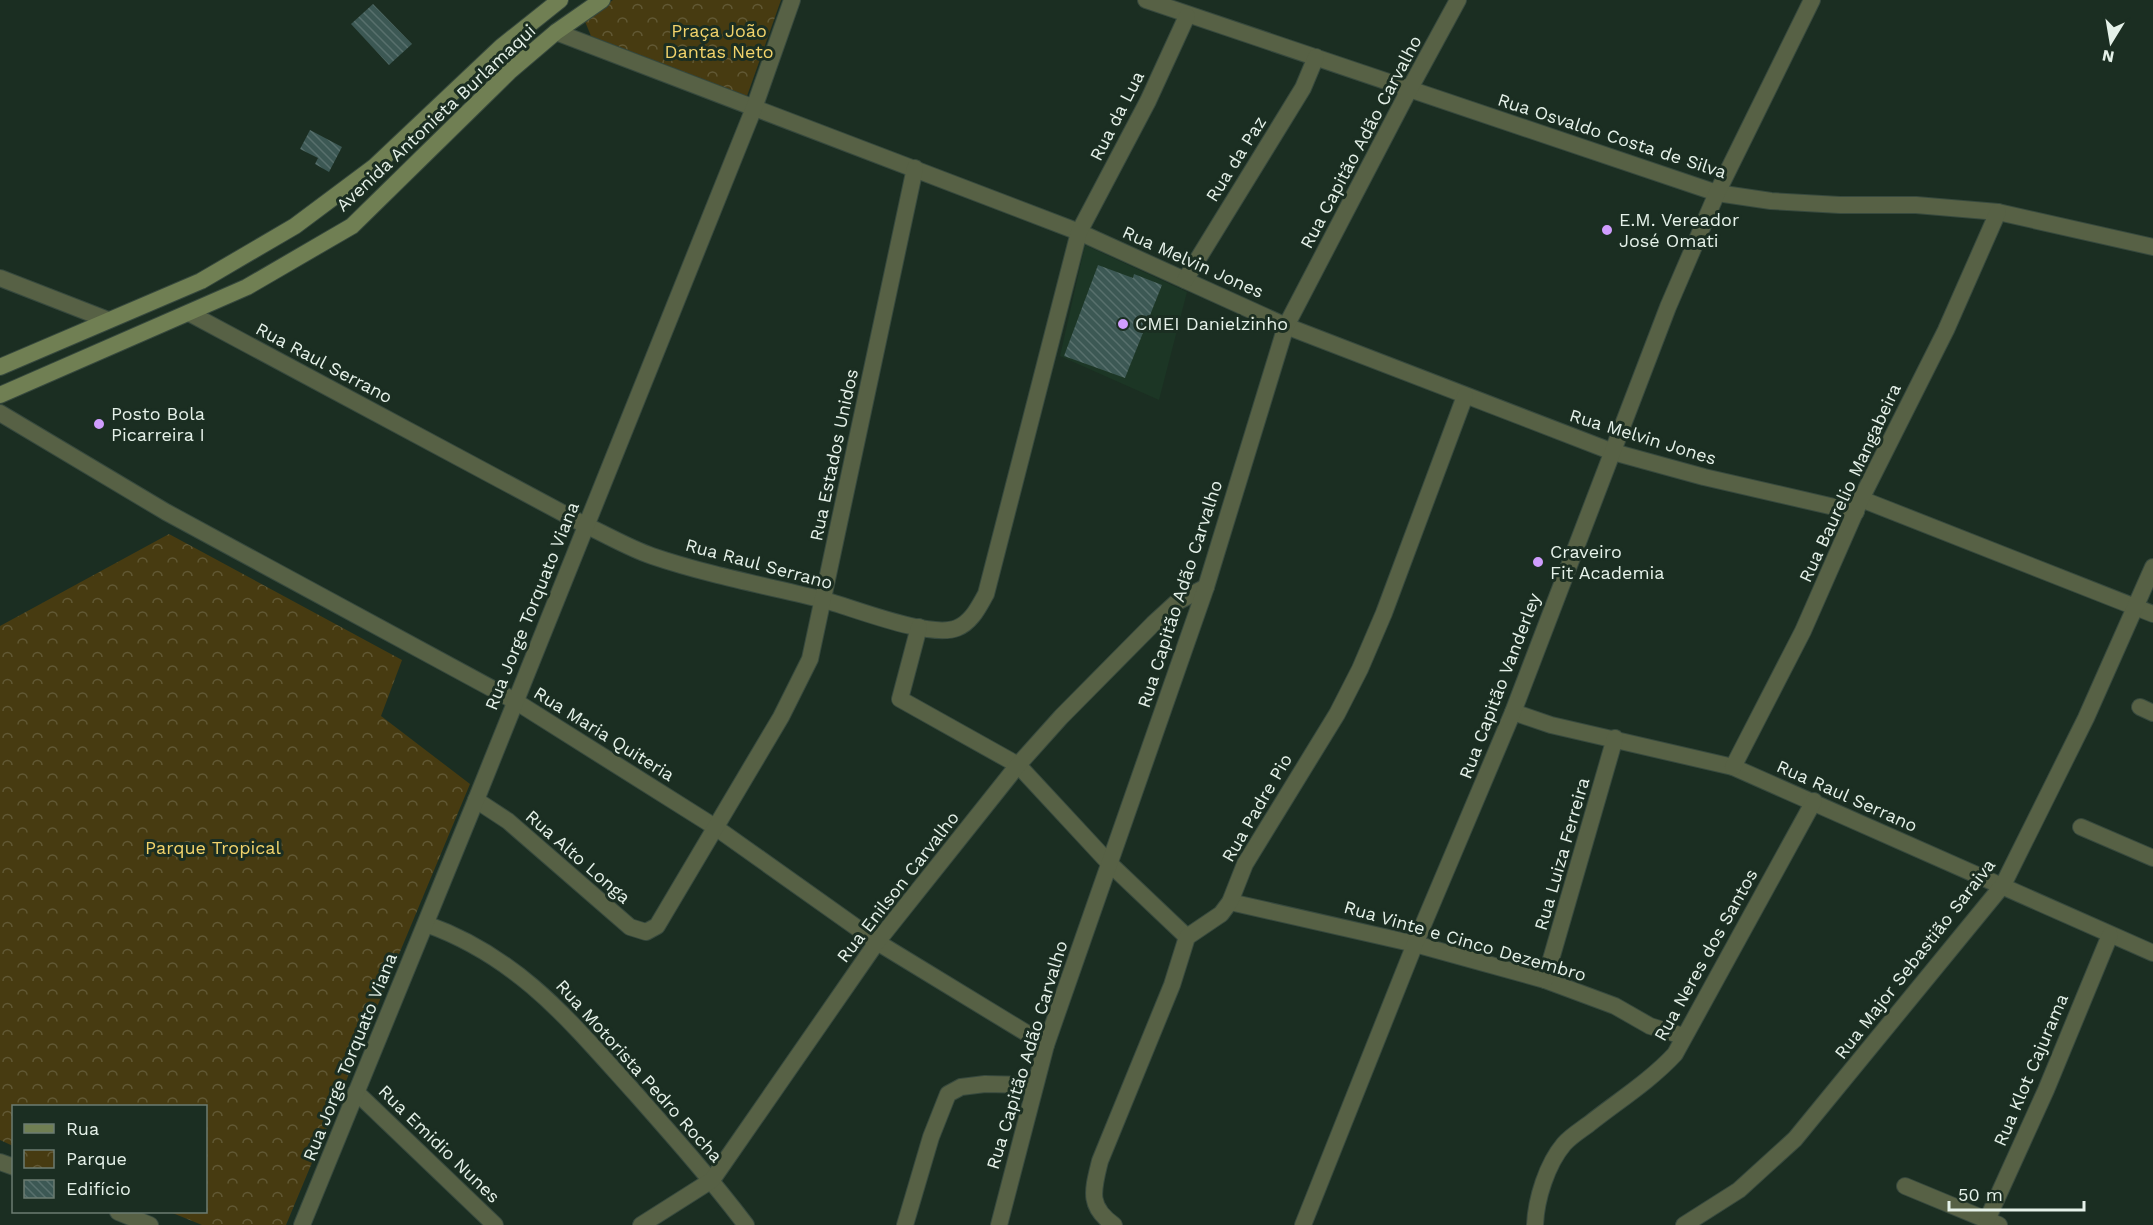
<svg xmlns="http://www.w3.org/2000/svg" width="2153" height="1225" viewBox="0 0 2153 1225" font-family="'Work Sans',sans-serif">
	<defs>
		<pattern id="park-crowns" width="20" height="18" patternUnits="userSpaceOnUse" patternTransform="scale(1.5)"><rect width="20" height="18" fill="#473b11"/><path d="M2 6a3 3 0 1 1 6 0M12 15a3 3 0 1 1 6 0" fill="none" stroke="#615834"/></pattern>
		<pattern id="building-back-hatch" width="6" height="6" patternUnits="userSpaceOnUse" patternTransform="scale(1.5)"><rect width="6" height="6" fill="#3c5854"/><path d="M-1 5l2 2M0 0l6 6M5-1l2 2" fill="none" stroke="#58706d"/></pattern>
	</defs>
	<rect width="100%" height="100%" fill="#1b2e22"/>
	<polygon fill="#1c3625" points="1085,245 1187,292 1159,400 1060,356"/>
	<g fill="url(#park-crowns)">
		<polygon points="613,0 781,0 747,96 591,36 584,19"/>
		<polygon points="169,534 402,660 381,716 470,784 286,1225 202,1225 170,1212 206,1212 206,1106 14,1106 13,1146 0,1140 0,626"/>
	</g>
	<g fill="url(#building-back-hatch)">
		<polygon points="373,4 412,44 389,65 351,24"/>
		<polygon points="310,130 342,147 329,172 315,164 318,158 300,149"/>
		<polygon points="1098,265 1133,278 1134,274 1162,285 1125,378 1064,356"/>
	</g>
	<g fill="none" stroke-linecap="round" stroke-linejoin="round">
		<defs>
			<g id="minor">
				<polyline points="1146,0 1717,193 1771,201 1840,205 1916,205 1998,212 2153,247"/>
				<polyline points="556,32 1079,232 1286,326 1613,452 1704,477 1856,512"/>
				<polyline points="0,278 108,320"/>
				<polyline points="1185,280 1303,88 1316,57"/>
				<path d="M189,313l396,212c22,10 44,23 67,31 56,19 115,30 172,44 30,8 106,39 133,28 15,-6 22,-22 29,-34l93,-362 69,-131 39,-85"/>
				<polyline points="0,413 166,512 515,701 715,827 877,942 1046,1045"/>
				<polyline points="1861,499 2153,614"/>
				<polyline points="919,627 900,699 1018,765 1108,862 1187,937"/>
				<polyline points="2140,707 2153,713"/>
				<polyline points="1513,712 1551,725 1733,767 2153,953"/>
				<polyline points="1733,767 1803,631 1861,499 1946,330 1998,212"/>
				<polyline points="476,800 508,821 630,927 646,932 657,926 781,717 810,659 915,168"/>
				<polyline points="2081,827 2153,858"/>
				<polyline points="1230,902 1415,944 1545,980 1615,1006 1650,1026 1683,1036"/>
				<path d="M426,924c93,33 145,98 209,169 38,43 76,86 111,132"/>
				<polyline points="1545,980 1615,738"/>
				<polyline points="356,1092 495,1225"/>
				<polyline points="0,1162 14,1167"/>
				<polyline points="1905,1186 1999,1225"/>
				<polyline points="118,1212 150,1225"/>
				<polyline points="1987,1220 2046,1090 2110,935"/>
				<polyline points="302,1225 476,800 754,108 792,0"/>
				<polyline points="641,1225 712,1180 877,942 1018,765 1061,717 1153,624 1177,602 1206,587"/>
				<polyline points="905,1225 931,1137 948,1094 961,1087 985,1084 1035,1085"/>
				<polyline points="999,1225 1046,1045 1206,587 1286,326 1409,90 1458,0"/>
				<path d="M1114,1225c-27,-19 -21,-35 -14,-64l72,-176 15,-48 34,-23 9,-12 15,-38 92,-150 23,-45 24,-56 81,-217"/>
				<path d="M1535,1225c1,-26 12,-61 29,-81 7,-8 17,-14 25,-20 29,-23 61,-43 86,-70l139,-253"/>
			</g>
			<g id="tertiary">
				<polyline points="1303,1225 1415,944 1513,712 1668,307 1717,193 1812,0"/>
				<polyline points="1684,1225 1739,1190 1795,1139 2003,885 2086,718 2153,567"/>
			</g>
			<g id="secondary">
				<polyline points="0,367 201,281 295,226 374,167 501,47 560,0"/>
				<polyline points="0,395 247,287 352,226 509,72 556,32 602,0"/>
			</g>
		</defs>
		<use href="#minor" stroke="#37493e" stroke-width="18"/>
		<use href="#tertiary" stroke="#37493e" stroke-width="18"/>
		<use href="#secondary" stroke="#37493e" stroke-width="18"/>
		<use href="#minor" stroke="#576145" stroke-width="16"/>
		<use href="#tertiary" stroke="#576145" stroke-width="16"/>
		<use href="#secondary" stroke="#707f53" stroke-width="16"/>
	</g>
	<g fill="#d09dfe" stroke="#1b2e22" stroke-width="2">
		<circle cx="1607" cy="230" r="6"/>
		<circle cx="1123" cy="324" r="6"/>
		<circle cx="99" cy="424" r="6"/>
		<circle cx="1538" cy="562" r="6"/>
	</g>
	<g text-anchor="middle" stroke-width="6" stroke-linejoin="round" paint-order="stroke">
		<g font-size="18" fill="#f2d36b" stroke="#1b2e22">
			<text x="719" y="37">Praça João<tspan x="719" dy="21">Dantas Neto</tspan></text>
			<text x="213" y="854">Parque Tropical</text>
		</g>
		<g font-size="18" fill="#e5f1e9" stroke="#1b2e22">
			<text transform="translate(1117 116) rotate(-63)" y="6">Rua da Lua</text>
			<text transform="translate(436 118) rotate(-43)" y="6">Avenida Antonieta Burlamaqui</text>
			<text transform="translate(1612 136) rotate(18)" y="6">Rua Osvaldo Costa de Silva</text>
			<text transform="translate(1361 142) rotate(-62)" y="6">Rua Capitão Adão Carvalho</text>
			<text transform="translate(1236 159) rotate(-58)" y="6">Rua da Paz</text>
			<text transform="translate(1193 262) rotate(24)" y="6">Rua Melvin Jones</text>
			<text transform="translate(324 363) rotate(28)" y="6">Rua Raul Serrano</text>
			<text transform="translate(1643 437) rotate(17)" y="6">Rua Melvin Jones</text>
			<text transform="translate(834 455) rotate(-78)" y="6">Rua Estados Unidos</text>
			<text transform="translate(1850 483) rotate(-65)" y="6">Rua Baurelio Mangabeira</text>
			<text transform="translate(759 564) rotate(15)" y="6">Rua Raul Serrano</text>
			<text transform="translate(1180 594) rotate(-72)" y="6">Rua Capitão Adão Carvalho</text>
			<text transform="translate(532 606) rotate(-68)" y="6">Rua Jorge Torquato Viana</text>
			<text transform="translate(1500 686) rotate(-69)" y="6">Rua Capitão Vanderley</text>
			<text transform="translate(604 734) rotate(32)" y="6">Rua Maria Quiteria</text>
			<text transform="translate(1847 796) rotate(24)" y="6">Rua Raul Serrano</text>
			<text transform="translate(1257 808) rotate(-60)" y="6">Rua Padre Pio</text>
			<text transform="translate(1562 854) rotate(-74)" y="6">Rua Luiza Ferreira</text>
			<text transform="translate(578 857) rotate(41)" y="6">Rua Alto Longa</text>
			<text transform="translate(898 887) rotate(-52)" y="6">Rua Enilson Carvalho</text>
			<text transform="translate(1465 941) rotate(16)" y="6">Rua Vinte e Cinco Dezembro</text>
			<text transform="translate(1706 955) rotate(-61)" y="6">Rua Neres dos Santos</text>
			<text transform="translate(1915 959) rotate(-52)" y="6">Rua Major Sebastião Saraiva</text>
			<text transform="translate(1027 1055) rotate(-73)" y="6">Rua Capitão Adão Carvalho</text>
			<text transform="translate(350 1057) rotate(-68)" y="6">Rua Jorge Torquato Viana</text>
			<text transform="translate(2031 1070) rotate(-67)" y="6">Rua Klot Cajurama</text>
			<text transform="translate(639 1071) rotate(48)" y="6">Rua Motorista Pedro Rocha</text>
			<text transform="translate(439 1144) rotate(44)" y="6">Rua Emidio Nunes</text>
		</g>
		<g font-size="18" fill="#e5f1e9" stroke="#1b2e22" text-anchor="start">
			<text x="1619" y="226">E.M. Vereador<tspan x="1619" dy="21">José Omati</tspan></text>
			<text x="1135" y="330">CMEI Danielzinho</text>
			<text x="111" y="420">Posto Bola<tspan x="111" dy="21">Picarreira I</tspan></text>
			<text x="1550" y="558">Craveiro<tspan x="1550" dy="21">Fit Academia</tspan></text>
		</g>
	</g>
	<rect x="12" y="1105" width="195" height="108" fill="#1b2e22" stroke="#6c7c72" stroke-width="1.5"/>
	<rect x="24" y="1124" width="30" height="9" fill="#707f53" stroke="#6c7c72" stroke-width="1.5"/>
	<text x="66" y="1135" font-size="18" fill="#e5f1e9">Rua</text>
	<rect x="24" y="1150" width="30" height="18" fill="url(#park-crowns)" stroke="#6c7c72" stroke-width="1.5"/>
	<text x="66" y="1165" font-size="18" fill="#e5f1e9">Parque</text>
	<rect x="24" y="1180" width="30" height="18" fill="url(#building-back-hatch)" stroke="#6c7c72" stroke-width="1.5"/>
	<text x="66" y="1195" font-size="18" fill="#e5f1e9">Edifício</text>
	<g transform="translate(2111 42) rotate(191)" stroke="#1b2e22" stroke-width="4.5" paint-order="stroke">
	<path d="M0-4.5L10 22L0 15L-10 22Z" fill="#e5f1e9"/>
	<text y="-9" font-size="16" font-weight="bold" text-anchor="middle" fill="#e5f1e9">N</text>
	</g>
	<path d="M1949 1201v9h135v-9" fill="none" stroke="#e5f1e9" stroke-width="3"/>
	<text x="1958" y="1201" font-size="18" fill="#e5f1e9" stroke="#1b2e22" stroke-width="4.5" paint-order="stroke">50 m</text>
</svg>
